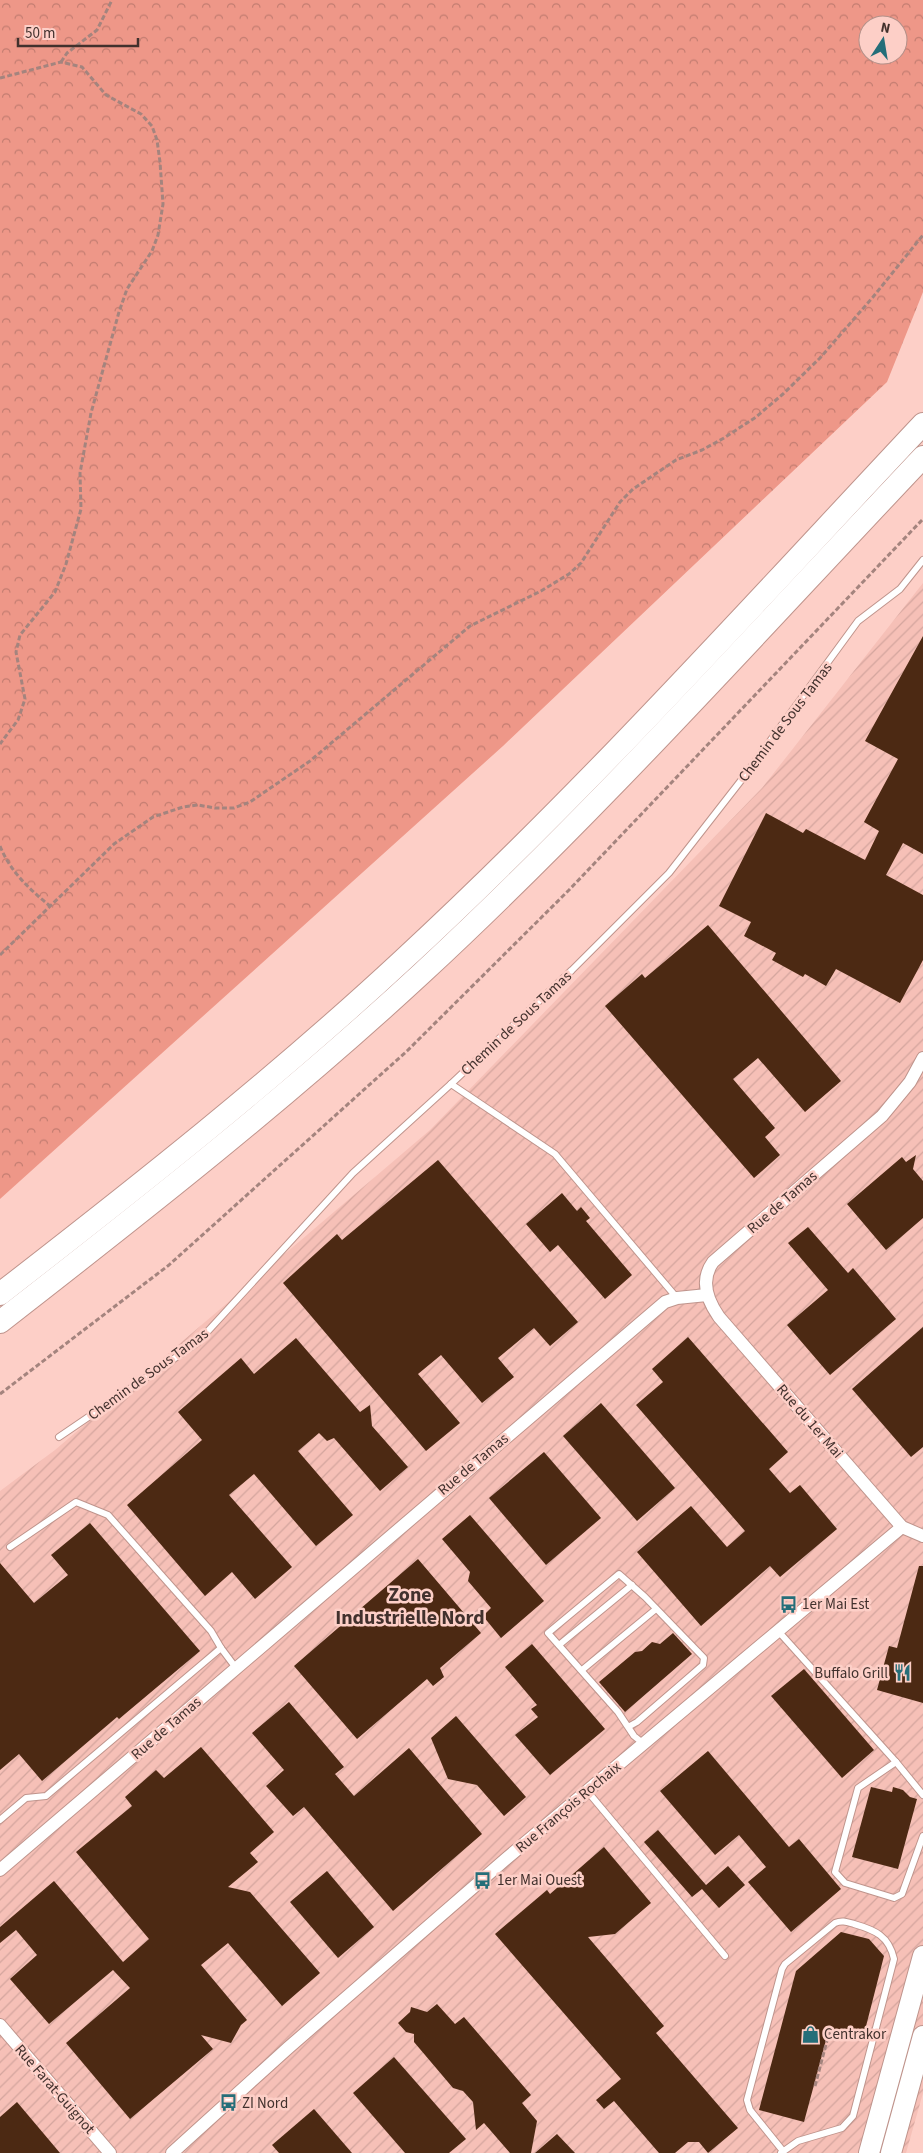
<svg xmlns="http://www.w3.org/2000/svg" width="923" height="2153" viewBox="0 0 923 2153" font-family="'Source Sans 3',sans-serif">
	<defs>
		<pattern id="industrial-furrows" width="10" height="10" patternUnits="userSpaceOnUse" patternTransform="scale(1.25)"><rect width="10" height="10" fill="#f6c0b7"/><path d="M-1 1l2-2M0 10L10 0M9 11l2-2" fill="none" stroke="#d4a59e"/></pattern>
		<pattern id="forest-crowns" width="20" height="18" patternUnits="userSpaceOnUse" patternTransform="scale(1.25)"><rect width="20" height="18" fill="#ee9788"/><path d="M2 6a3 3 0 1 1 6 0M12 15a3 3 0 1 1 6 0" fill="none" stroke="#c27c70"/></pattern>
	</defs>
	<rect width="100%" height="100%" fill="#fdcfc7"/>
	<polygon fill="url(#industrial-furrows)" points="923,583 923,2093 906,2153 0,2153 0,1491 55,1450 430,1130 762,788"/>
	<path fill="url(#forest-crowns)" fill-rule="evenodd" d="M0,0h923v292l-36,90 -384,364 -503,453zM868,25h30v30h-30z"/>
	<g fill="#4c2913">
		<polygon points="923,636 923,854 903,843 886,875 923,895 923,960 900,1003 836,969 826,986 805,974 803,977 772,960 776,953 744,936 751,922 719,906 766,813 803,833 806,829 865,860 879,831 864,822 898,759 865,741"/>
		<polygon points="708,925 841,1081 805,1112 758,1058 733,1079 775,1128 765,1137 780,1155 754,1178 605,1006 642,974 645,978"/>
		<polygon points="916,1155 913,1169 923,1181 923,1218 886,1250 847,1204 902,1157 906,1162"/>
		<polygon points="438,1160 578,1322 550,1346 534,1328 498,1358 514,1377 482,1403 441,1355 418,1374 460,1423 426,1451 283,1283 337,1234 342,1240"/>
		<polygon points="562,1193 577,1211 581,1207 590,1218 586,1221 632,1275 605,1299 558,1245 550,1252 526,1224"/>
		<polygon points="808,1227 848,1273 853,1268 896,1319 830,1375 787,1325 828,1290 788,1243"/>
		<polygon points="923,1327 923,1447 911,1457 852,1389"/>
		<polygon points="688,1337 788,1452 769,1469 790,1493 800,1485 837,1529 780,1577 770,1566 701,1626 637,1552 691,1506 727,1547 745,1531 636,1405 663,1382 652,1369"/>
		<polygon points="296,1338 360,1412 370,1405 372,1426 408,1467 380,1491 334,1438 327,1441 319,1433 298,1451 353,1515 316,1546 254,1474 229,1495 292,1567 255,1599 232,1572 205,1596 127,1505 202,1440 178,1412 241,1358 254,1374"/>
		<polygon points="601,1403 675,1488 637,1521 563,1436"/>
		<polygon points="544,1452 601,1518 546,1565 489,1498"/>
		<polygon points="470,1515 544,1601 501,1638 483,1616 491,1608 468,1581 470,1572 442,1539"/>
		<polygon points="90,1523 200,1651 119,1719 117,1717 42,1781 19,1754 0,1770 0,1563 34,1603 68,1575 51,1555"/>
		<polygon points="418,1559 481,1633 440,1668 444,1677 433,1686 427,1679 357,1739 294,1666"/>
		<polygon points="919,1566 923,1566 923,1703 877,1690 889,1646 897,1648"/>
		<polygon points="673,1633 692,1654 625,1712 599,1682 635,1652 642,1651 652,1642 660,1644"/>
		<polygon points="532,1644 605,1729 550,1775 515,1735 538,1717 531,1709 537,1705 505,1667"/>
		<polygon points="804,1669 874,1750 842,1778 771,1696"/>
		<polygon points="289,1702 344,1767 335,1774 354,1796 409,1748 482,1834 393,1911 304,1807 293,1816 266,1786 284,1770 252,1733"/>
		<polygon points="456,1716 526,1797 504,1816 477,1785 448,1779 431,1738"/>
		<polygon points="201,1747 274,1832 250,1853 258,1862 228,1887 250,1892 320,1973 282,2006 228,1943 201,1965 247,2020 241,2025 231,2043 201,2035 213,2049 130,2119 66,2043 130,1988 113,1970 49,2024 10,1979 37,1955 16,1930 0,1943 0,1927 54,1881 123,1962 149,1939 76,1852 132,1806 125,1797 156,1770 164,1778"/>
		<polygon points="708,1751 789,1847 799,1839 841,1889 791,1932 748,1882 766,1867 739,1835 715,1855 660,1791"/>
		<polygon points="871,1787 892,1792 893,1787 903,1790 910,1797 917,1799 898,1869 852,1857"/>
		<polygon points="658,1830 706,1885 728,1866 745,1885 719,1908 702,1889 692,1897 644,1842"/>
		<polygon points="604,1847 651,1903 615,1934 588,1937 664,2026 656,2033 738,2128 708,2153 699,2142 688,2142 675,2153 659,2153 614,2101 604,2109 596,2100 621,2079 495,1934 547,1890 550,1894"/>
		<polygon points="327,1871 374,1927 338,1958 290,1902"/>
		<polygon points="841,1932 869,1939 884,1956 863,2038 829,2029 804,2122 759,2110 796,1971"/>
		<polygon points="437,2004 455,2024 464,2017 531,2095 522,2103 537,2121 531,2153 510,2153 484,2123 476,2130 473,2102 463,2091 453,2088 414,2042 414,2034 406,2032 398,2023 410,2012 411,2007 427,2012"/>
		<polygon points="394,2057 466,2139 449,2153 405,2153 353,2093"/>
		<polygon points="17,2102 60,2153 0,2153 0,2117"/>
		<polygon points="314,2109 352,2153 279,2153 272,2145"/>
		<polygon points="557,2134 575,2153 535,2153"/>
	</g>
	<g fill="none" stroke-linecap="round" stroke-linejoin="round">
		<defs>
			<g id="lane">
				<polyline points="451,1084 555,1154 677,1298"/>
				<polyline points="59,1437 197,1343 353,1173 451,1084 572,970 669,873 743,778 858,621 900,589 923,560"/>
				<polyline points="10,1547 76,1502 108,1515 211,1631 221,1648"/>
				<polyline points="779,1632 896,1762 923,1795"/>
				<polyline points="559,1645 632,1585"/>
				<polyline points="582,1670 656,1609"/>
				<polyline points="628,1727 637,1722 703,1665 704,1658 645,1597 619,1574 548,1633 618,1712 634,1736 644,1744"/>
				<polyline points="896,1762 858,1788 835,1872 845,1883 894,1898 902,1894 923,1836"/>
				<polyline points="588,1792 725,1956"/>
				<polyline points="0,1820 26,1798 46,1796 221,1648 236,1668"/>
				<path d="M781,2153l17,-12 44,-13 11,-12 41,-157c-5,-23 -19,-29 -40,-35 -7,-2 -12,-4 -19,-1l-50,41 -3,5 -35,131 3,10 33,41"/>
			</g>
			<g id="street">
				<path d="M923,1058l-13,24 -28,34 -169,146c-13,18 -6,38 6,55l183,210 21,9"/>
				<polyline points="0,1870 665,1302 677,1298 707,1295"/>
				<polyline points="0,2025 110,2153"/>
				<polyline points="172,2153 288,2048 507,1858 902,1527"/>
			</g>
			<g id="primary">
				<polyline points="869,2153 923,1956"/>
				<polyline points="891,2153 923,2036"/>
			</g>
			<g id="highway">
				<path d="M0,1294c138,-107 275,-215 403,-334 183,-169 350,-355 520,-536"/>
				<path d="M0,1322c144,-112 288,-225 422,-349 176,-163 336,-342 501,-516"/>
			</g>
		</defs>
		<use href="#lane" stroke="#bf948c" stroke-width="8"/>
		<use href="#street" stroke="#bf948c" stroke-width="14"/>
		<use href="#primary" stroke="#bf948c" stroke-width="22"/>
		<use href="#highway" stroke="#bf948c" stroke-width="24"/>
		<g stroke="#a4847e" stroke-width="3" stroke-dasharray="5 2.5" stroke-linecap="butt">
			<polyline points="61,62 67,53 97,30 112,0"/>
			<polyline points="0,78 61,62 82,67 106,95 141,114 152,126 157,140 160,162 163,204 158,235 152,251 127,289 119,312 91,413 80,473 81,509 66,564 55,592 20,635 16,652 25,699 18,720 0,744"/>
			<path d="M0,846c10,25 29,43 50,60"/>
			<polyline points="0,955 114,844 153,817 183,807 198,805 215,808 234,808 250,802 310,761 470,626 541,591 569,574 581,563 620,502 633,489 676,460 702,450 724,438 756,417 783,394 820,358 873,297 923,235"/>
			<polyline points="0,1394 169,1265 407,1051 569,890 923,519"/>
			<polyline points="815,2086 829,2033 849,2038"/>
		</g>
		<use href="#lane" stroke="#fff" stroke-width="6"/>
		<use href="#street" stroke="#fff" stroke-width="12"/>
		<use href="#primary" stroke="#fff" stroke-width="20"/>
		<use href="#highway" stroke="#fff" stroke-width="22"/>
	</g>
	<defs>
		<symbol id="bus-bare" viewBox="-9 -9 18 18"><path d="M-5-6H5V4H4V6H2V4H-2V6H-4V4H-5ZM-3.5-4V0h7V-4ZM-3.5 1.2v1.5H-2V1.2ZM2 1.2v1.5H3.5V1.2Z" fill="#256e79" stroke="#fdcfc7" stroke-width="2.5" paint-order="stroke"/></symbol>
		<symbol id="restaurant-bare" viewBox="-9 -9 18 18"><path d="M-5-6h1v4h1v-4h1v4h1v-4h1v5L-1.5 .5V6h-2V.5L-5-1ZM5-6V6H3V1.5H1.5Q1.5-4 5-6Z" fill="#256e79" stroke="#fdcfc7" stroke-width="2.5" paint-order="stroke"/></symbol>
		<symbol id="shop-bare" viewBox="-9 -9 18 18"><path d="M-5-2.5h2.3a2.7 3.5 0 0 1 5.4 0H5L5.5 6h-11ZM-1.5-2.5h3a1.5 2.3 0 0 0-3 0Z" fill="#256e79" stroke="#fdcfc7" stroke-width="2.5" paint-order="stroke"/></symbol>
	</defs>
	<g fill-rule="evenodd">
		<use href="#bus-bare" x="776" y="1592" width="25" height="25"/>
		<use href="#restaurant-bare" x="890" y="1660" width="25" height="25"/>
		<use href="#bus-bare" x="470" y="1868" width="25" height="25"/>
		<use href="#shop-bare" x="798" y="2022" width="25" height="25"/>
		<use href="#bus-bare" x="216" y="2090" width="25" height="25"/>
	</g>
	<g text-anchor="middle" stroke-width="5" stroke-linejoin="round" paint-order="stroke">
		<g font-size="15" fill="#42312d" stroke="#fdcfc7">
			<text transform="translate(785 722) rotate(-53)" y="5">Chemin de Sous Tamas</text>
			<text transform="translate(516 1023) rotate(-43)" y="5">Chemin de Sous Tamas</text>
			<text transform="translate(782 1202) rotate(-41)" y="5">Rue de Tamas</text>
			<text transform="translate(148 1374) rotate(-36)" y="5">Chemin de Sous Tamas</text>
			<text transform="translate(810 1421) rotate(49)" y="5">Rue du 1er Mai</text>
			<text transform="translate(473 1464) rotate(-40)" y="5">Rue de Tamas</text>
			<text transform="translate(166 1728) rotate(-41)" y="5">Rue de Tamas</text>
			<text transform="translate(568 1807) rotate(-40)" y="5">Rue François Rochaix</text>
			<text transform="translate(55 2089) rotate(49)" y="5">Rue Farat-Guignot</text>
		</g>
		<g font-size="15" fill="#42312d" stroke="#fdcfc7" text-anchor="start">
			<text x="802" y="1609">1er Mai Est</text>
			<text x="888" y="1678" text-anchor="end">Buffalo Grill</text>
			<text x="497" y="1885">1er Mai Ouest</text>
			<text x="824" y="2039">Centrakor</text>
			<text x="242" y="2108">ZI Nord</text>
		</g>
		<g font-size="20" font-weight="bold" fill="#42312d" stroke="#fdcfc7">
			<text x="410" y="1601">Zone<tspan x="410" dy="23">Industrielle Nord</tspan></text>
		</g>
	</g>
	<g transform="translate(883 40) rotate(12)"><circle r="24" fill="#fdcfc7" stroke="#b29089"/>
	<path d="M0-4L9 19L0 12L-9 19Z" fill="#256e79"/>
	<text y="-8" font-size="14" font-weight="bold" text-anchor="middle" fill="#42312d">N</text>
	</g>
	<path d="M18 38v8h120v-8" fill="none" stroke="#42312d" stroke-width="2.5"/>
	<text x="25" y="38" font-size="15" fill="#42312d" stroke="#fdcfc7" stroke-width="4" paint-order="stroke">50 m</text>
</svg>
